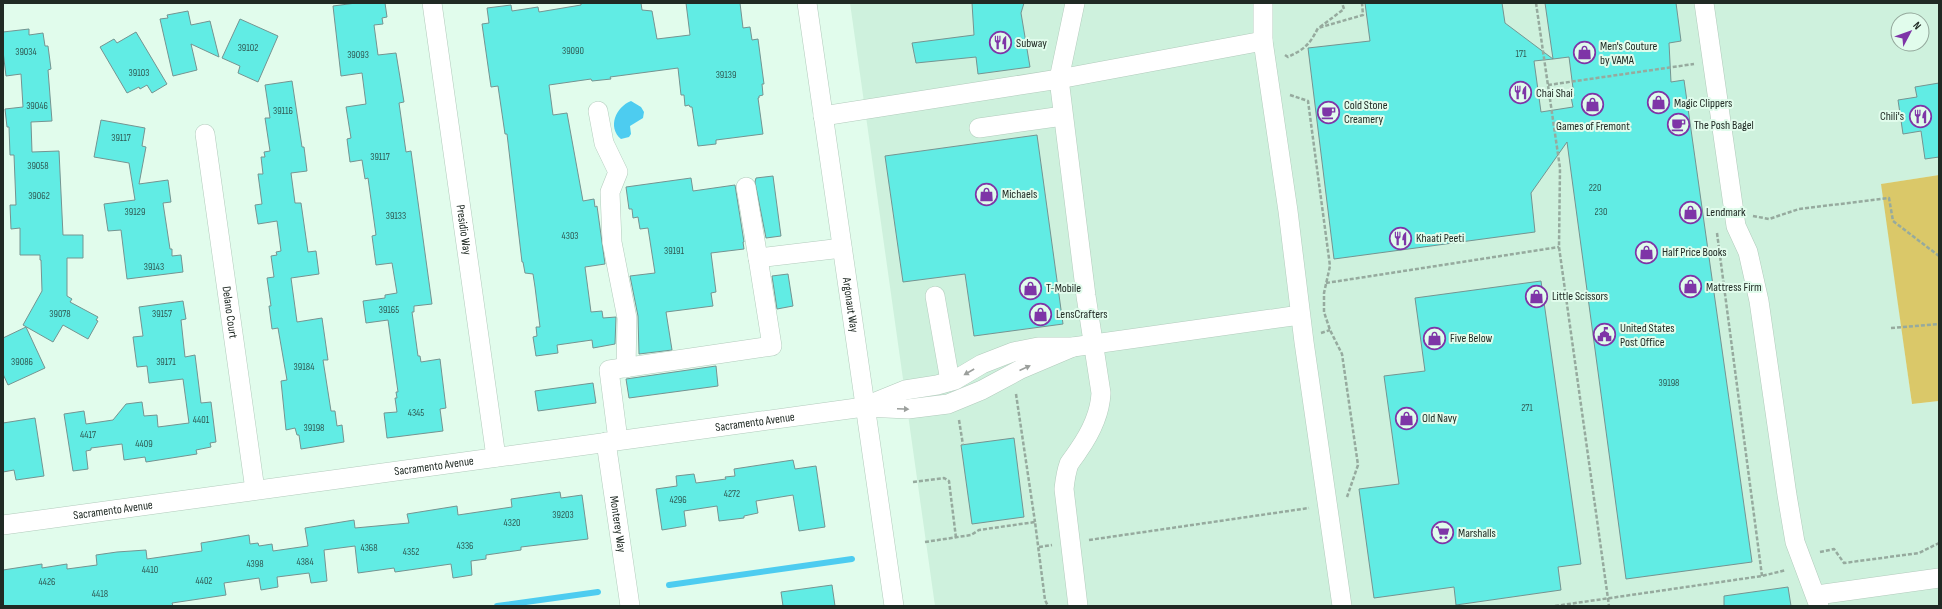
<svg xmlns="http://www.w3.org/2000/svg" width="1942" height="609" viewBox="0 0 1942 609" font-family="'Sofia Sans Condensed',sans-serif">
	<rect width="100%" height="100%" fill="#e1fcec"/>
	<path fill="#cef1dd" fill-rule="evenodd" d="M850,3h1089v172l-57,9 30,220 27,-3v205h-1004zM1898,20h24v24h-24z"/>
	<polygon fill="#dac869" points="1939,175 1939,401 1912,404 1881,184"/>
	<path fill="#4dccf0" d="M631,101l10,6 3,5 -1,6 -13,8 1,8 -2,3 -8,2c-14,-12 -5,-32 10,-38z"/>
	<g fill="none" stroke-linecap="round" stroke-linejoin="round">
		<g stroke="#4dccf0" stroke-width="6">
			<polyline points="669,585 852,559"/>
			<polyline points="497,606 598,592"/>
		</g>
	</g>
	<g fill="#61ece4" stroke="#759491">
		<polygon points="356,3 385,3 387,17 382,18 383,24 374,25 378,55 396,53 404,102 399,103 406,152 411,151 432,304 414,306 414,312 412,312 418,356 420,356 421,362 440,359 446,408 440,409 443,431 387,438 384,413 397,412 395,398 397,398 396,392 398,392 388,320 366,323 363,301 385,298 385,295 397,293 392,263 376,265 372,236 376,235 368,178 365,179 362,160 350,162 347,139 351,138 346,107 366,104 362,73 341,76 333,6"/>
		<polygon points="581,3 641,3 642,10 652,11 657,39 690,35 686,3 740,3 743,28 750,27 752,40 758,39 764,84 762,84 763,95 759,96 759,98 758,98 763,134 716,140 716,144 698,146 692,107 690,107 689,105 685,106 684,95 681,95 678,68 610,77 611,79 592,81 591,79 549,85 553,115 567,113 583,201 594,199 595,207 597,206 605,264 585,267 591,312 602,311 603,318 616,317 615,344 593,348 592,340 557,345 558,353 536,356 533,337 537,336 536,327 540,327 535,287 533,274 525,273 523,262 522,262 507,134 505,134 498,86 491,87 482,24 489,23 487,8 511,5 512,11 538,7 539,12 581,5"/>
		<polygon points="972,3 1024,3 1021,13 1030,67 978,74 976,57 916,63 912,43 974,35"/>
		<polygon points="1365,3 1502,3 1505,23 1553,59 1534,61 1541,112 1573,107 1571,97 1574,96 1569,57 1553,59 1545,3 1676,3 1681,41 1669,43 1671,82 1684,80 1752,562 1626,579 1567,142 1531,193 1535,232 1334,259 1308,48 1370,41"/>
		<polygon points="188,11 191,25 210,21 219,57 191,44 197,70 173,76 160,19 168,18 167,15"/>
		<polygon points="240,19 278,36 258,82 238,73 240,66 222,58"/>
		<polygon points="29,29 29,35 43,33 45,46 48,46 51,69 48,70 52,121 31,122 32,152 59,151 63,235 83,235 83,258 67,258 67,296 72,299 70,302 98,317 96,320 98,321 88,339 63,325 53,342 23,325 42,291 41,260 40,260 40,255 20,255 20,228 11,229 10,205 16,205 14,155 10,155 9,127 7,127 5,109 23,107 21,74 6,76 3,51 3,32"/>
		<polygon points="136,32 167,84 152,93 147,85 140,89 139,87 127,93 100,47 114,39 117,43"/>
		<polygon points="292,81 302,147 304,147 307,171 291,173 295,203 301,203 308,252 316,251 319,274 291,278 297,322 322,318 328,360 323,360 331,411 335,411 337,426 342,425 344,442 301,449 299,435 297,435 295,428 286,430 281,381 287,380 278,328 272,329 269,306 271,306 267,278 274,277 271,256 277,255 276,252 281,251 277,221 258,224 255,205 262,204 258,174 263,174 261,157 265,157 264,152 270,151 265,118 270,118 265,85"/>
		<polygon points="1939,83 1939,157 1925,159 1921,131 1903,134 1898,100 1917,97 1915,87"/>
		<polygon points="101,120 145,128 142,146 146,147 139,184 168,180 171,202 163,203 170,249 172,249 172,256 181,255 183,272 127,279 121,230 108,231 104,204 135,200 129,163 94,157"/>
		<polygon points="1037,135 1063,324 974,336 965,274 903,282 885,156"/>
		<polygon points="773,176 781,236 766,238 755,182 756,178"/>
		<polygon points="691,178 693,191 735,185 744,242 743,242 744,249 711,253 716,292 711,293 713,306 666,312 672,350 639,354 638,316 630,276 655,273 648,228 640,229 638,217 633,218 632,209 629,209 626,187"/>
		<polygon points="788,274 793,306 777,309 772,276"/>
		<polygon points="1541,281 1581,564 1558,567 1561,590 1456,605 1454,587 1374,598 1359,489 1399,484 1384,376 1425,371 1415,298"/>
		<polygon points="183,301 186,319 181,320 185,357 195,355 201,403 211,402 216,442 210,443 211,447 196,450 197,454 146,462 145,457 124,460 122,444 91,448 91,450 86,451 88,469 73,471 64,414 84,411 86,424 113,420 126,404 142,402 144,416 157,415 158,427 189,423 183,379 149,383 147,366 137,367 133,337 143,336 139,307"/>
		<polygon points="26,327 45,368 8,385 3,374 3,338"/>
		<polygon points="716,366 718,386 629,398 626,379"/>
		<polygon points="593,383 596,403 538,411 535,391"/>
		<polygon points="35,418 44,476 16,480 14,470 3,472 3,423"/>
		<polygon points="1014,438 1024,517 972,524 961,445"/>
		<polygon points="793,460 795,469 816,466 825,527 799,531 793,495 756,501 758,513 744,516 744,518 719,521 717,506 684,511 686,526 662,530 656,489 677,486 676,476 694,474 696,483 726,479 725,477 735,476 734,469"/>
		<polygon points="560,492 561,498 582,495 588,539 521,547 521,550 486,555 486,559 471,561 472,575 453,578 451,564 395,572 394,568 358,573 355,546 324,550 327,581 311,583 309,573 277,577 278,587 261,590 259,578 224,583 226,595 172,603 173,606 3,606 3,570 42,564 42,568 67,564 67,569 97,565 96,555 117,552 146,550 147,559 202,551 201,543 249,535 250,544 258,543 259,546 272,544 273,551 308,546 305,528 354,520 355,528 409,523 407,514 457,506 458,515 512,507 511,499"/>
		<polygon points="832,585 835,606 783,606 781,592"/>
		<polygon points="1788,587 1791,606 1724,606 1724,596"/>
	</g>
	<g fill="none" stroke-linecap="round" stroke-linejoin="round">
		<defs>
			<g id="minor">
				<path id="s1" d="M432,3l64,454"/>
				<path id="s2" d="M807,3l87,603"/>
				<path d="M1075,3l-16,76 27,217 15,97c-1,22 -11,41 -23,58 -3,5 -6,8 -9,13 -3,8 -4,16 -5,25l14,117"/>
				<polyline points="1263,3 1263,41 1288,211 1304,342 1342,606"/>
				<polyline points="1704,3 1736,226 1748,252 1759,301 1787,495 1795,542 1819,606"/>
				<polyline points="598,111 604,143 618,172 610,192 612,242 627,318 626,368"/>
				<polyline points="823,116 1059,79 1263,41"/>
				<polyline points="979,128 1063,116"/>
				<path id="s3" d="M205,134l50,356"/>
				<polyline points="746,187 758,258"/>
				<polyline points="935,296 950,381"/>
				<polyline points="868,405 905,390 937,385 955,380 982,364 1013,352 1038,347 1073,347 1300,315"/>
				<polyline points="618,440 609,370 772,346 758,258 842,248"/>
				<path id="s4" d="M606,442l24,164"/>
				<path id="s5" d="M3,525l861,-118 44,2 40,-5 34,-14 39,-21 52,-22"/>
				<polyline points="1817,595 1939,578"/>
			</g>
		</defs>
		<use href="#minor" stroke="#b2cbbc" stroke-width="20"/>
		<g stroke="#96aa9e" stroke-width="2.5" stroke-dasharray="4 2" stroke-linecap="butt">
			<polyline points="1536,3 1560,168 1559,247 1609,606"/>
			<polyline points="1320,27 1344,9 1342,3"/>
			<path d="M1285,55l3,2c17,-8 22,-13 30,-29l45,-13 -1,-12"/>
			<polyline points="1548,85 1694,64"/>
			<polyline points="1290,95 1308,101 1330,266 1324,293 1324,312 1330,330 1342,354 1358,465 1347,497"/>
			<polyline points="1753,216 1769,219 1799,209 1889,198 1893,221 1939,256"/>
			<polyline points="1717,233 1762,576"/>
			<polyline points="1326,283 1559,247"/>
			<polyline points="1891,328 1939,324"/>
			<polyline points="1321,333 1330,330"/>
			<polyline points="1016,394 1035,522"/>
			<polyline points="959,420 963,445"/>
			<polyline points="913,482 944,478 949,481 956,538"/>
			<polyline points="1089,540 1309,508"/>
			<polyline points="925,542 971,535 979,530 1035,522 1045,600 1048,606"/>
			<polyline points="1039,547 1052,545"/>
			<polyline points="1820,552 1834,549 1844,563 1919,553 1939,543"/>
			<polyline points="1555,606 1762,576 1786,570"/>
		</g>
		<use href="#minor" stroke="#fff" stroke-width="19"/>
	</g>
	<defs><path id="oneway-solid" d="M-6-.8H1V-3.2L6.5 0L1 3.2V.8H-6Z"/></defs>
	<g fill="#9b9f9c">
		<use href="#oneway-solid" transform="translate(1025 368) rotate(-24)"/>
		<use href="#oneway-solid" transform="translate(969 372) rotate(150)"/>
		<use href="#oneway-solid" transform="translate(903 409) rotate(2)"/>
	</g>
	<defs>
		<symbol id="restaurant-ring" viewBox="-11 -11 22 22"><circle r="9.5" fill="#e1fcec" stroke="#7e35a7" stroke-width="1.5"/><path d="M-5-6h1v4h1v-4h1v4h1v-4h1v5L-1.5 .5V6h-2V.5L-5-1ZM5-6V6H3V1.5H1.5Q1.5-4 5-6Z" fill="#7e35a7"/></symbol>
		<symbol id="shop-ring" viewBox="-11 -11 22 22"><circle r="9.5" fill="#e1fcec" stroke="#7e35a7" stroke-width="1.5"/><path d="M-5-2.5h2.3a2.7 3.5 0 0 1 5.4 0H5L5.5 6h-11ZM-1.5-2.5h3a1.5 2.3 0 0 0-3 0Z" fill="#7e35a7"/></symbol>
		<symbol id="cafe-ring" viewBox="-11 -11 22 22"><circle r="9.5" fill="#e1fcec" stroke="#7e35a7" stroke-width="1.5"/><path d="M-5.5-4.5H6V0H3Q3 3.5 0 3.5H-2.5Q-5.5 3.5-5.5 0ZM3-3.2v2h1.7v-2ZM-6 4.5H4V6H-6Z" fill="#7e35a7"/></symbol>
		<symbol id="civic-ring" viewBox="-11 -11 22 22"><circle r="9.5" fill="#e1fcec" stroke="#7e35a7" stroke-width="1.5"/><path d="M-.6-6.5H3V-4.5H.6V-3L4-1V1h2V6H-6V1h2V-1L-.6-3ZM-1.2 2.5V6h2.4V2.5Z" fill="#7e35a7"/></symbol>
		<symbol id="supermarket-ring" viewBox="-11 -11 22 22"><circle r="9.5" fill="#e1fcec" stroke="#7e35a7" stroke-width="1.5"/><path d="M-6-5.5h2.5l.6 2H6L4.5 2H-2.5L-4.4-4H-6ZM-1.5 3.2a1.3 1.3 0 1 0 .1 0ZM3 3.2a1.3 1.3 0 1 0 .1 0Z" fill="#7e35a7"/></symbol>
	</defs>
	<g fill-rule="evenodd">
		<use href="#restaurant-ring" x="988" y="30" width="25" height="25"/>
		<use href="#shop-ring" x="1572" y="40" width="25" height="25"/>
		<use href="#restaurant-ring" x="1508" y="80" width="25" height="25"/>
		<use href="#shop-ring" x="1646" y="90" width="25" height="25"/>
		<use href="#shop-ring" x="1580" y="92" width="25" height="25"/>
		<use href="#cafe-ring" x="1316" y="100" width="25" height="25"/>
		<use href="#restaurant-ring" x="1908" y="104" width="25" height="25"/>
		<use href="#cafe-ring" x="1666" y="112" width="25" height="25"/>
		<use href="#shop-ring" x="974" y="182" width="25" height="25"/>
		<use href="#shop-ring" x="1678" y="200" width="25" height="25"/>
		<use href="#restaurant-ring" x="1388" y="226" width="25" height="25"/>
		<use href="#shop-ring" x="1634" y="240" width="25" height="25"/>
		<use href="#shop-ring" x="1678" y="274" width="25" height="25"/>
		<use href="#shop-ring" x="1018" y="276" width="25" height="25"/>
		<use href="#shop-ring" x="1524" y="284" width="25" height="25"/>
		<use href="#shop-ring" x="1028" y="302" width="25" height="25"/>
		<use href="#civic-ring" x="1592" y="322" width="25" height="25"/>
		<use href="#shop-ring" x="1422" y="326" width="25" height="25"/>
		<use href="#shop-ring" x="1394" y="406" width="25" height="25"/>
		<use href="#supermarket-ring" x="1430" y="520" width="25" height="25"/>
	</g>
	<g text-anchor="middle" stroke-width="4" stroke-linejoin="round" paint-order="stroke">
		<g font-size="10" fill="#305a54">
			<text x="248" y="51">39102</text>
			<text x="573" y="54">39090</text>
			<text x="26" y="55">39034</text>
			<text x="1521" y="57">171</text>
			<text x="358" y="58">39093</text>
			<text x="139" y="76">39103</text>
			<text x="726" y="78">39139</text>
			<text x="37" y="109">39046</text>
			<text x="283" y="114">39116</text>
			<text x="121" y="141">39117</text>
			<text x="380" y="160">39117</text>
			<text x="38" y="169">39058</text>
			<text x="1595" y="191">220</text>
			<text x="39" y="199">39062</text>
			<text x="135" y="215">39129</text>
			<text x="1601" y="215">230</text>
			<text x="396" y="219">39133</text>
			<text x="570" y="239">4303</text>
			<text x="674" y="254">39191</text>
			<text x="154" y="270">39143</text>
			<text x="389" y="313">39165</text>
			<text x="60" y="317">39078</text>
			<text x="162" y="317">39157</text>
			<text x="22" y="365">39086</text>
			<text x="166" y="365">39171</text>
			<text x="304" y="370">39184</text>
			<text x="1669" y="386">39198</text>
			<text x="1527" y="411">271</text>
			<text x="416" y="416">4345</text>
			<text x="201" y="423">4401</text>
			<text x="314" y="431">39198</text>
			<text x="88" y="438">4417</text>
			<text x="144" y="447">4409</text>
			<text x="732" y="497">4272</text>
			<text x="678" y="503">4296</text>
			<text x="563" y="518">39203</text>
			<text x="512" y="526">4320</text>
			<text x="465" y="549">4336</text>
			<text x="369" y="551">4368</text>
			<text x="411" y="555">4352</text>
			<text x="305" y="565">4384</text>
			<text x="255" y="567">4398</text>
			<text x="150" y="573">4410</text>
			<text x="204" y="584">4402</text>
			<text x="47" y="585">4426</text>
			<text x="100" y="597">4418</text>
		</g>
		<g font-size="12" fill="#202a24" stroke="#e1fcec" text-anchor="start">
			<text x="1016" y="47">Subway</text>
			<text x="1600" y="50">Men's Couture<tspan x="1600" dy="14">by VAMA</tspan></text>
			<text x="1536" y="97">Chai Shai</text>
			<text x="1674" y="107">Magic Clippers</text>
			<text x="1344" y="109">Cold Stone<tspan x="1344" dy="14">Creamery</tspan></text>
			<text x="1904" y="120" text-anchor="end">Chili's</text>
			<text x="1694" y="129">The Posh Bagel</text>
			<text x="1593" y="130" text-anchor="middle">Games of Fremont</text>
			<text x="1002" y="198">Michaels</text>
			<text x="1706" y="216">Lendmark</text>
			<text x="1416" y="242">Khaati Peeti</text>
			<text x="1662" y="256">Half Price Books</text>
			<text x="1706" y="291">Mattress Firm</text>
			<text x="1046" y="292">T-Mobile</text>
			<text x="1552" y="300">Little Scissors</text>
			<text x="1056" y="318">LensCrafters</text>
			<text x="1620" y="332">United States<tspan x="1620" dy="14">Post Office</tspan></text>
			<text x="1450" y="342">Five Below</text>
			<text x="1422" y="422">Old Navy</text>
			<text x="1458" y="537">Marshalls</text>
		</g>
		<g font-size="12" fill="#202a24" stroke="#e1fcec">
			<text dy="4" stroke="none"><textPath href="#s1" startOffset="229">Presidio Way</textPath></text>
			<text dy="4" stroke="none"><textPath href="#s2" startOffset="305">Argonaut Way</textPath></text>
			<text dy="4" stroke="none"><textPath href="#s3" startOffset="180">Delano Court</textPath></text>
			<text dy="4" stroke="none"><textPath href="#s5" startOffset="759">Sacramento Avenue</textPath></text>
			<text dy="4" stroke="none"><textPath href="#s5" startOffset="435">Sacramento Avenue</textPath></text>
			<text dy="4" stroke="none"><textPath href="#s5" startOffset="111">Sacramento Avenue</textPath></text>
			<text dy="4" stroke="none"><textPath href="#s4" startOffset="83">Monterey Way</textPath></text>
		</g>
	</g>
	<rect width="1942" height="609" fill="none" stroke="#202a24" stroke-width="8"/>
	<g transform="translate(1910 32) rotate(49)"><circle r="19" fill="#e1fcec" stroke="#94a89c"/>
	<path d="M0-3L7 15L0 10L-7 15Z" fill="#7e35a7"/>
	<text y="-6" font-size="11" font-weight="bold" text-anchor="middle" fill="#202a24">N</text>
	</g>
</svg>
